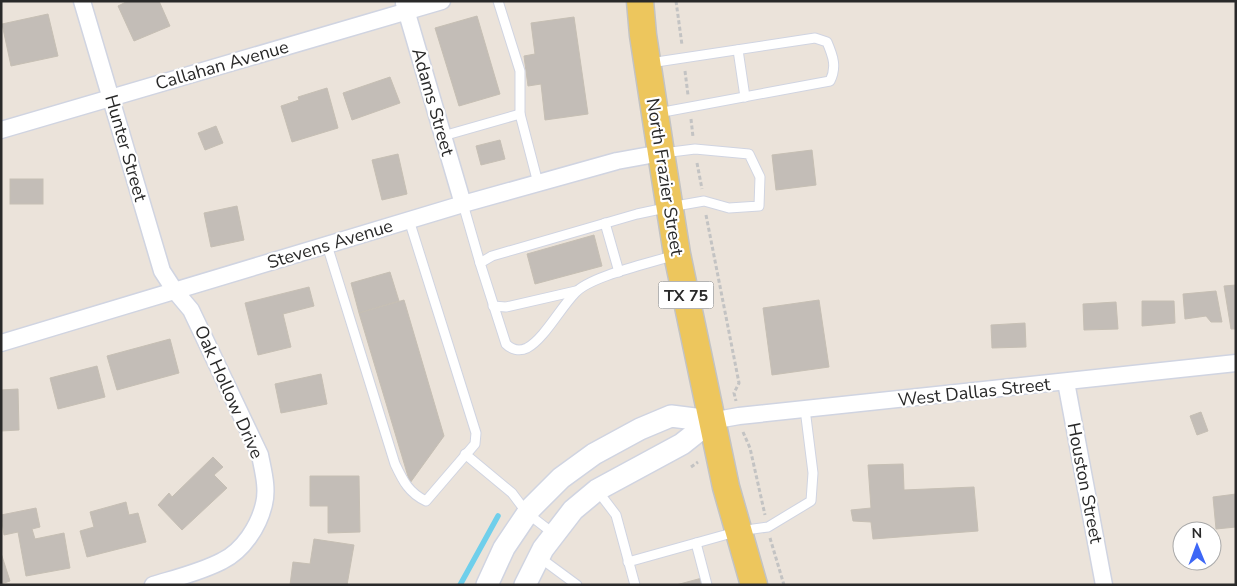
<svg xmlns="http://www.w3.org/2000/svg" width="1237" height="586" viewBox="0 0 1237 586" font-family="'Nunito Sans',sans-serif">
	<rect width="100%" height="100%" fill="#ebe3da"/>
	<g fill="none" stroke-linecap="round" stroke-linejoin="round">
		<polyline stroke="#6fcfeb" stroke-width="5.5" points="460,585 498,516"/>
	</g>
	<g fill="#c3bdb7" stroke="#c6bfb4">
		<polygon points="128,1 159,1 170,26 134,41 118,6"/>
		<polygon points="48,14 58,56 11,66 2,24"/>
		<polygon points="477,16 500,94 459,106 435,28"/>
		<polygon points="574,17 588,114 545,120 541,84 528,86 524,56 535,54 531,23"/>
		<polygon points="390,77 400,103 352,120 343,93"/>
		<polygon points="327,88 338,128 292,142 281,106 299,100 298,97"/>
		<polygon points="216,126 223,143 205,150 198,133"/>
		<polygon points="500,140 505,159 481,165 476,146"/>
		<polygon points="812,150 816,185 776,190 772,155"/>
		<polygon points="398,154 407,194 382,200 372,160"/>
		<rect x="10" y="179" width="33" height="25"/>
		<polygon points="237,206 244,240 211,247 204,213"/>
		<polygon points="594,235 602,266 535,284 527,254"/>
		<polygon points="390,272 399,301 359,313 351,283"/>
		<polygon points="1236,285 1236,329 1231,329 1224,286"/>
		<polygon points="309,287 314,306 283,314 291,347 258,355 245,303"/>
		<polygon points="1216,291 1222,322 1211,322 1206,316 1185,319 1183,294"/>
		<polygon points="404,300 444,436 410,483 359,313"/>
		<polygon points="819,300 829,367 772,375 763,308"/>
		<polygon points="1142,301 1174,301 1175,323 1142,326"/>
		<polygon points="1116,302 1118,329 1084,330 1083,304"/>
		<polygon points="1025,323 1026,347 992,348 991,325"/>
		<polygon points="170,339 179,373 117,390 107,356"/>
		<polygon points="97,366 105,397 58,409 50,378"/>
		<polygon points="321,374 327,404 281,413 275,384"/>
		<polygon points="18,389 19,430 1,431 1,390"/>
		<polygon points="1201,412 1208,431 1197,435 1190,416"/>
		<polygon points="213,457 223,467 214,475 227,488 182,530 158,505 169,493 172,497"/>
		<polygon points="903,464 904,490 974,487 978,531 873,539 871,522 853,521 851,510 871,508 868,465"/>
		<polygon points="310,476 359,476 360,532 328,533 328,506 310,506"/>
		<polygon points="1236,494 1236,527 1216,529 1213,497"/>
		<polygon points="126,502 129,515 138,513 146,542 87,557 80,531 94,527 90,512"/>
		<polygon points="36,508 40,527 32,529 35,539 64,533 70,568 26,576 18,532 4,535 1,515"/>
		<polygon points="314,539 354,545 347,585 290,585 293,562 310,564"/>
		<polygon points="1,553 10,581 1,584"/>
		<polygon points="702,578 703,585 676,585"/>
	</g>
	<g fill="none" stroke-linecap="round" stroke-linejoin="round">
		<defs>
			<g id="service">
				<polyline points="498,1 520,71 520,114 538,183"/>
				<polyline points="738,50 745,97"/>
				<path d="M650,63l165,-25 12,4c6,14 10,25 3,39l-172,32"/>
				<polyline points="443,136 520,114"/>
				<path d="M663,153l32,-4 54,5 11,23 -1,29 -30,2 -25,-7 -34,6 -33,7 -145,42 -12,7 26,81c5,5 13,8 21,4 17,-9 34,-41 48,-55 15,-17 76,-30 100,-38"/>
				<polyline points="463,204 480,263"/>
				<polyline points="605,223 619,272"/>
				<path d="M327,245l68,219c8,17 14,29 31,37l49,-57 1,-11 -67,-213"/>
				<polyline points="493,306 506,307 576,291"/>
				<polyline points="465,454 512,493 527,513 554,534"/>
				<polyline points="597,490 616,515 635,585"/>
				<polyline points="696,543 707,585"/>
				<polyline points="539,557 577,585"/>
				<polyline points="628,562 739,531 768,527 811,501 813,473 805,409"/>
			</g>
			<g id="minor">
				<path d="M82,1l80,270 13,20 16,19 69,145c3,16 8,33 4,49 -5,22 -21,47 -42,57 -21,11 -46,17 -69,24"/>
				<polyline points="404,3 463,204"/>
				<polyline points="1,130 442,1"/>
				<polyline points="1,343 463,204 617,161 661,153"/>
				<polyline points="1066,382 1104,585"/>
				<polyline points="711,421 739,416 1236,363"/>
			</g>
			<g id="tertiary">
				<polyline points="487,585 504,548 531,508 561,478 594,454 640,429 671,416 711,421"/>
				<polyline points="525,585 543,549 573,510 597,490 682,444 711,421"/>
			</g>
			<polyline id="primary" points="640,1 643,35 661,153 677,254 726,487 754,585"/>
		</defs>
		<use href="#service" stroke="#d0d4e1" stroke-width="11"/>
		<use href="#minor" stroke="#d0d4e1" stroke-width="19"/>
		<use href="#tertiary" stroke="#d0d4e1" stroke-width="24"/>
		<use href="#primary" stroke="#c3c3c3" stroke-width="29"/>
		<g stroke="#c3c3c3" stroke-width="3" stroke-dasharray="4 2.5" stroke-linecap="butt">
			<polyline points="676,1 682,45"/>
			<polyline points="685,71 688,95"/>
			<polyline points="691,119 693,137"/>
			<polyline points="697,163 702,189"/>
			<polyline points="706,215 739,383 734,393 736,401"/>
			<polyline points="743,432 750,448 765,515"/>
			<polyline points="691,467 698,462"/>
			<polyline points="770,538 784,585"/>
		</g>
		<use href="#service" stroke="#fff" stroke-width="9"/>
		<use href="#minor" stroke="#fff" stroke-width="16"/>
		<use href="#tertiary" stroke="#fff" stroke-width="21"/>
		<use href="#primary" stroke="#edc65d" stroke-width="26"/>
	</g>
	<g text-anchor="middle" stroke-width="4.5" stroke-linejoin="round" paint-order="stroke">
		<rect fill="#fff" stroke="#696969" stroke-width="1" x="658.5" y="281.5" width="55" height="27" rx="4"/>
		<g font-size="16" font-weight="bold" fill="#292929">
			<text x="686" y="301">TX 75</text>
		</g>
		<g font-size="18" fill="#292929" stroke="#fff">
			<text transform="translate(222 65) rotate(-16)" y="6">Callahan Avenue</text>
			<text transform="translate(433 102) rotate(74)" y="6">Adams Street</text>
			<text transform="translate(126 148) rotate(74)" y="6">Hunter Street</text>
			<text transform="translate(665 177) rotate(81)" y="6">North Frazier Street</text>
			<text transform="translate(330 244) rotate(-17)" y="6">Stevens Avenue</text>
			<text transform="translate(229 392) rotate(66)" y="6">Oak Hollow Drive</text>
			<text transform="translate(974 392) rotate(-6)" y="6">West Dallas Street</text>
			<text transform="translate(1085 483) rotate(79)" y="6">Houston Street</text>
		</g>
	</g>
	<rect width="1237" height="586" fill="none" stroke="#292929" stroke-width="5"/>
	<g transform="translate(1197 546) rotate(359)"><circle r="24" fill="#ffffff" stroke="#a9a9a9"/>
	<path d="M0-4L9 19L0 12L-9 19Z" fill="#3d67f6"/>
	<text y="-8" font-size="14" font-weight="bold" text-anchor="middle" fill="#292929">N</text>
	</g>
</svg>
